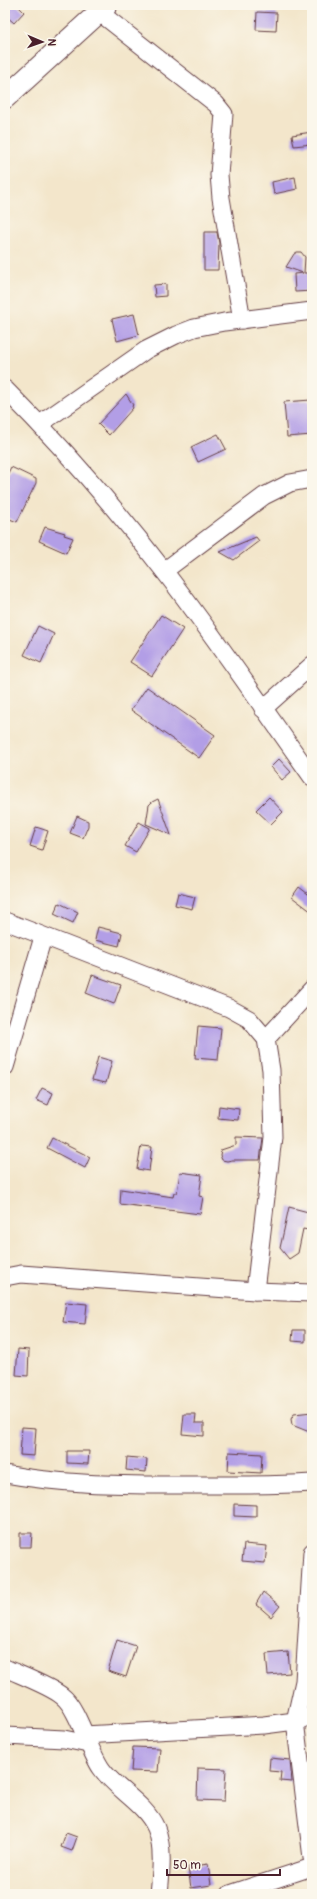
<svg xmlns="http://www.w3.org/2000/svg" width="317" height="1899" viewBox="0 0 317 1899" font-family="Pangolin,sans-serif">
	<rect width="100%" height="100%" fill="#fbf7ec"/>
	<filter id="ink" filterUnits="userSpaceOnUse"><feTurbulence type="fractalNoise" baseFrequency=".025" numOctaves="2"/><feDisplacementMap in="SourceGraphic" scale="8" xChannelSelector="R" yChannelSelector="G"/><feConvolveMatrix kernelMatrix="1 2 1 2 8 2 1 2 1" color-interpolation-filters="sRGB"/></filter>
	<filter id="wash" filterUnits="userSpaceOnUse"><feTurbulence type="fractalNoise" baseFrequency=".012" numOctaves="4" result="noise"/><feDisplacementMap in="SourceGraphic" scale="16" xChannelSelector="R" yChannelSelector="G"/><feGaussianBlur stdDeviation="0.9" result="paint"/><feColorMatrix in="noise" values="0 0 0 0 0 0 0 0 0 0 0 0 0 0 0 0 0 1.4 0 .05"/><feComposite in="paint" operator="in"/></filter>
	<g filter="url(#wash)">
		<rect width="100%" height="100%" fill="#f3e6cb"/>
		<g id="blocks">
			<g fill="#b29ee6">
				<polygon points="5,5 17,5 24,12 14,23 5,15"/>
				<polygon points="257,12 277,13 276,31 256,30"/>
				<polygon points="312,132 312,144 294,146 292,135"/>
				<polygon points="295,177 297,189 274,194 272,182"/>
				<polygon points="204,232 217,232 219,243 218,270 204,270"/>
				<polygon points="297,252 301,252 305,257 304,273 312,273 312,291 295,292 294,274 303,273 286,267 294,254"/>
				<polygon points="166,284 166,296 155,297 154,285"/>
				<polygon points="134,314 139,335 117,341 112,319"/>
				<polygon points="126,394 133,405 132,406 133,408 109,435 98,424"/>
				<polygon points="311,400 312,435 287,437 284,402"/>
				<polygon points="218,434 226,449 198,462 191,447"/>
				<polygon points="11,467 36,479 36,483 17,522 5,517 5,479"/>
				<polygon points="45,527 65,533 64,535 73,538 66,553 39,541"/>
				<polygon points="256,537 259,541 234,560 220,552"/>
				<polygon points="161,615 183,629 152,676 130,662"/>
				<polygon points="38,626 54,634 41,663 24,655"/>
				<polygon points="147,687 215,735 199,758 131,710"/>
				<polygon points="279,759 291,772 282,780 271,767"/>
				<polygon points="269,797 283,812 271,824 256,810"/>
				<polygon points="158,799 171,835 146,824 149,805 152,802"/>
				<polygon points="77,816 88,821 88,826 83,838 70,833"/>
				<polygon points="139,822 150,828 136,852 125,846"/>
				<polygon points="36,827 48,831 42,850 30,846"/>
				<polygon points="299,887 312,897 312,912 292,897"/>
				<polygon points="178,893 195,897 192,909 175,905"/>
				<polygon points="59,903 78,912 73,923 54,914"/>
				<polygon points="98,927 122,933 119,946 95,940"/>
				<polygon points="92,975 121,985 114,1004 86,993"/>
				<polygon points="198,1026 221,1028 218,1060 195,1058"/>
				<polygon points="98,1057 112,1061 106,1083 92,1080"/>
				<polygon points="42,1088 53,1093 48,1105 36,1100"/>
				<polygon points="219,1106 239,1109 238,1120 218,1118"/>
				<polygon points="236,1137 263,1138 260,1160 232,1160 227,1161 222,1160 220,1155 221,1150 236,1145"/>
				<polygon points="52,1138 90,1157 85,1168 47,1148"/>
				<polygon points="141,1146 152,1147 149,1171 137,1169"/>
				<polygon points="180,1172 202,1175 199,1196 203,1197 200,1214 120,1204 121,1189 173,1197 174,1193 177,1193"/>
				<polygon points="289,1207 312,1213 308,1230 303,1229 298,1253 289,1259 280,1248"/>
				<polygon points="66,1302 87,1304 85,1324 63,1322"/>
				<polygon points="293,1330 305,1330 305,1342 292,1341"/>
				<polygon points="18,1349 29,1350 28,1376 16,1375"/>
				<polygon points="312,1412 312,1433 292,1425 291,1419 294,1414"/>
				<polygon points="184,1414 196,1414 195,1423 204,1423 204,1436 182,1434"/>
				<polygon points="22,1427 36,1428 34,1456 20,1455"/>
				<polygon points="67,1451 89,1451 88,1464 67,1463"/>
				<polygon points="229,1452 262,1454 261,1473 228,1471"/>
				<polygon points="127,1457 147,1459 146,1472 126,1470"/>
				<polygon points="234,1504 256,1505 256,1517 234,1516"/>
				<polygon points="20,1533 32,1533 31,1547 20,1547"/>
				<polygon points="244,1544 267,1546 265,1563 242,1561"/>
				<polygon points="263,1592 280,1606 271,1617 256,1604"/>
				<polygon points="117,1640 136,1646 126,1677 108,1671"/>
				<polygon points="288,1652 290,1673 268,1675 266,1654"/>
				<polygon points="133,1747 160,1748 158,1772 131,1771"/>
				<polygon points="270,1758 290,1760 292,1782 280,1781 281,1772 269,1771"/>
				<polygon points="198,1768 226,1769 224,1801 197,1800"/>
				<polygon points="66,1833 77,1837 72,1851 61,1847"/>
				<polygon points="208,1864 211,1885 191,1888 188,1867"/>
			</g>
		</g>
	</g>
	<g filter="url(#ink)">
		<use href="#blocks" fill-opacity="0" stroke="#633d43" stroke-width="1"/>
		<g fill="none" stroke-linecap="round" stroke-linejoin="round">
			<defs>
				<g id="minor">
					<polyline points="99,12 216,104 224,114 219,175 221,198 242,320"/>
					<path d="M5,389c57,57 110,118 159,182 52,67 99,137 148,206"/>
					<polyline points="40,424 146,350 176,335 194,328 224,322 312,311"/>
					<polyline points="164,571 264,496 290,483 312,479"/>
					<polyline points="263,709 312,665"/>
					<polyline points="5,921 229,1008 249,1019 266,1039 271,1070 273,1137 255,1291 21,1274 5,1277"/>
					<polyline points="266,1039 312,989"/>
					<polyline points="5,1067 43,937"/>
					<polyline points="255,1291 312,1293"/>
					<path d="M5,1474c54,10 109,11 164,11 48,0 95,1 143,-2"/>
					<polyline points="312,1552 304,1681 295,1721 312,1858"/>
					<path d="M5,1668c15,7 45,18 57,28 16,12 26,53 39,72 15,22 44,35 55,60 8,19 5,46 3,66"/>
					<polyline points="84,1735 264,1725 295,1721 312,1716"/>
					<polyline points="5,1736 64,1739 88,1744"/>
					<polyline points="230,1894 312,1867"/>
				</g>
				<polyline id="tertiary" points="5,98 107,5"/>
			</defs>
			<use href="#minor" stroke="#633d43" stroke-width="19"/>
			<use href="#tertiary" stroke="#633d43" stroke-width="23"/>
			<use href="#minor" stroke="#fff" stroke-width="17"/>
			<use href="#tertiary" stroke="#fff" stroke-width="21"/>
		</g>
	</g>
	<rect width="317" height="1899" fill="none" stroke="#fbf7ec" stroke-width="20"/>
	<g transform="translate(42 42) rotate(92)" stroke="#fbf7ec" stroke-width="3" paint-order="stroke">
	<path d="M0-3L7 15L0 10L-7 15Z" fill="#4a1f2b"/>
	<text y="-6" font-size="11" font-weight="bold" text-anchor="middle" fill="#4a1f2b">N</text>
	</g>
	<path d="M167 1869v6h113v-6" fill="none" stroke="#4a1f2b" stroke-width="2"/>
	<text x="173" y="1869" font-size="12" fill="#4a1f2b" stroke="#fbf7ec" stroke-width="3" paint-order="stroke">50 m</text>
</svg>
